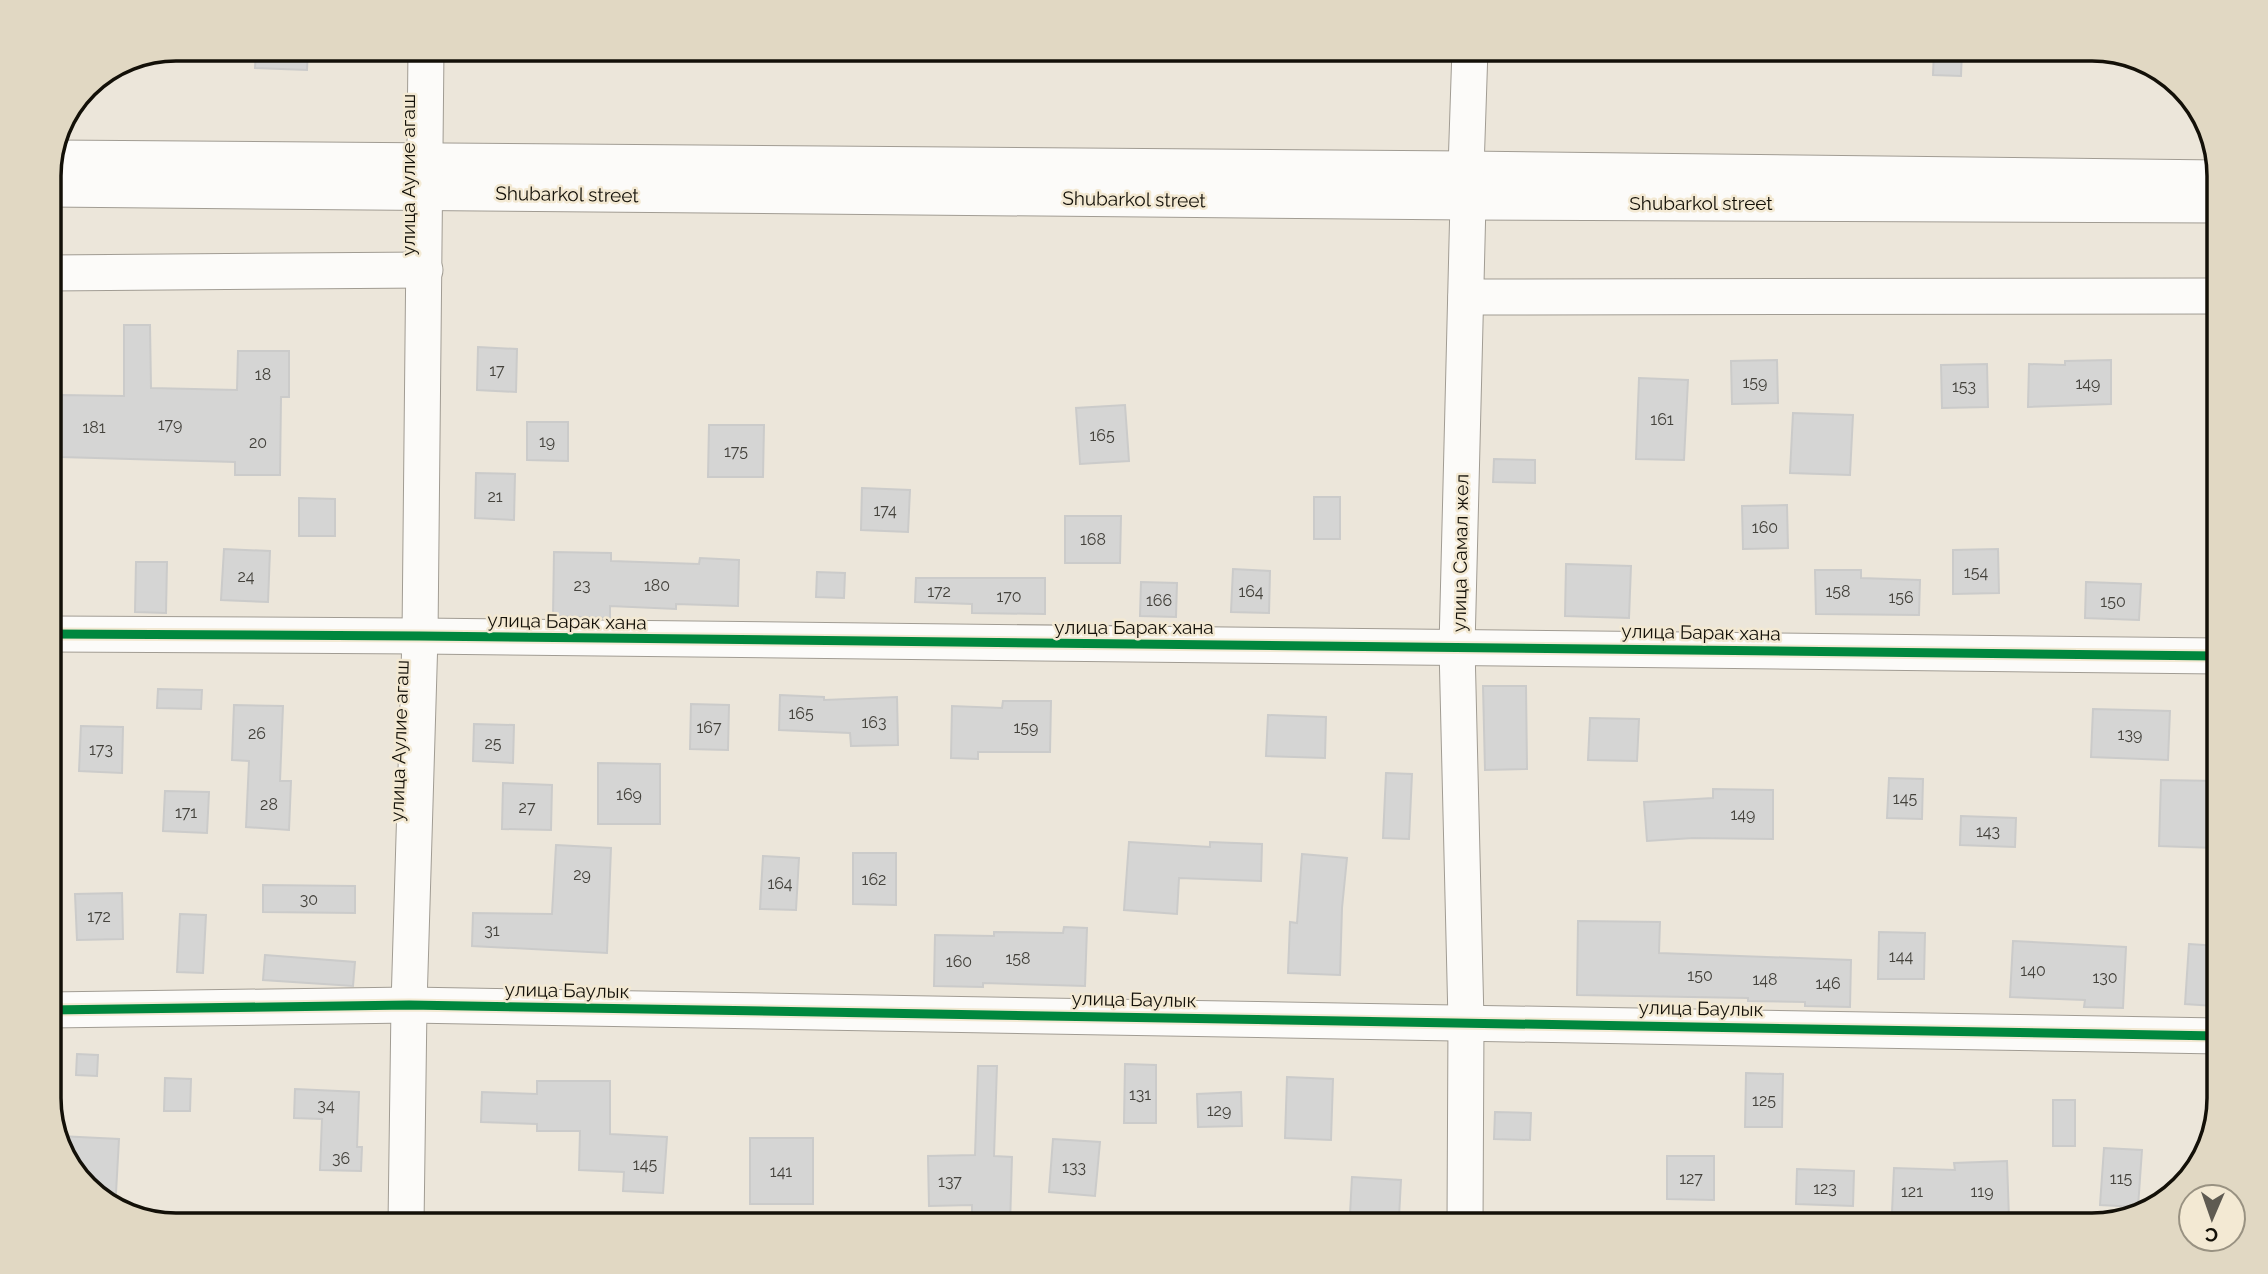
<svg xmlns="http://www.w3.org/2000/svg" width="2268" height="1274" viewBox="0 0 2268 1274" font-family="Raleway,sans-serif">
	<rect width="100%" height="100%" fill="#ece6da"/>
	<g fill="#d5d5d4" stroke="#cbcbca" stroke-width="2">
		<polygon points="256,49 308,49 307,70 255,68"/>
		<polygon points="1934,49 1962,49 1961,76 1933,75"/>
		<polygon points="124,325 150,325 151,388 237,390 238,351 289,351 289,397 281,397 280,475 235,475 235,462 61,457 62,395 124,396"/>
		<polygon points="478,347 517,349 516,392 477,390"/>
		<polygon points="1777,360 1778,403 1732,404 1731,361"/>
		<polygon points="2111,360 2111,404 2028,407 2029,364 2065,365 2065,361"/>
		<polygon points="1987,364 1988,407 1942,408 1941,365"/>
		<polygon points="1639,378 1688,380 1684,460 1636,459"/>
		<polygon points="1125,405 1129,461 1080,464 1076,408"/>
		<polygon points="1793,413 1853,415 1850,475 1790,473"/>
		<polygon points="527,422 568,422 568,461 527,460"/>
		<polygon points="709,425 764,425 763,477 708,477"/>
		<polygon points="1494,459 1535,460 1535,483 1493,482"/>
		<polygon points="476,473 515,474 514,520 475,518"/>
		<polygon points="862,488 910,490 908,532 861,530"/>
		<rect x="1314" y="497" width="26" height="42"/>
		<polygon points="299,498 335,499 335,536 299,536"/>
		<polygon points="1787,505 1788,548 1743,549 1742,506"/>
		<polygon points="1065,516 1121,516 1120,563 1065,563"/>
		<polygon points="224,549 270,551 268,602 221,600"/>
		<polygon points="1998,549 1999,593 1953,594 1953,550"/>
		<polygon points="554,552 611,553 611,561 699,564 700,558 739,560 738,606 676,604 676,609 610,606 610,618 553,616"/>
		<polygon points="136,562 167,562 166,613 135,612"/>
		<polygon points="1566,564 1631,566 1629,618 1565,616"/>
		<polygon points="1233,569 1270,571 1269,613 1231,612"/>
		<polygon points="1815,570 1861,570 1861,578 1920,580 1919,615 1816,614"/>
		<polygon points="817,572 845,573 844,598 816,597"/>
		<polygon points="916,578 1045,578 1045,614 972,613 972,604 915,602"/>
		<polygon points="1141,582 1177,583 1176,617 1140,616"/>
		<polygon points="2086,582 2141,584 2139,620 2085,618"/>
		<polygon points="1483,686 1526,686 1527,769 1485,770"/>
		<polygon points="158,689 202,690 201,709 157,708"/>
		<polygon points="780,695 824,697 824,700 897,697 898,745 851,746 850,733 779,730"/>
		<polygon points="1003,701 1051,701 1050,752 978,752 978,759 951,758 952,706 1002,708"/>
		<polygon points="691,704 729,705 728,750 690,749"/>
		<polygon points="234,705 283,706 280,781 291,781 289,830 246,827 249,761 232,760"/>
		<polygon points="2093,709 2170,711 2168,760 2091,757"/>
		<polygon points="1268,715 1326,717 1325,758 1266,756"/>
		<polygon points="1590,718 1639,719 1637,761 1588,760"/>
		<polygon points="474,724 514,725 513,763 473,761"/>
		<polygon points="81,726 123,727 122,773 79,771"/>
		<polygon points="598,763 660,764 660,824 598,824"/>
		<polygon points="1386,773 1412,774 1409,839 1383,838"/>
		<polygon points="1889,778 1923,779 1922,819 1887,818"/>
		<polygon points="2161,780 2217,781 2215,848 2159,846"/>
		<polygon points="503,783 552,785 551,830 502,829"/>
		<polygon points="1713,789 1773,790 1773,839 1693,838 1647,841 1644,802 1713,798"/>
		<polygon points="165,791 209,792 207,833 163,831"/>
		<polygon points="1961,816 2016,818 2015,847 1960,845"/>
		<polygon points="1129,842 1210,847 1210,842 1262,844 1261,881 1179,878 1177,914 1124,910"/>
		<polygon points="556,845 611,848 607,953 472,946 473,913 552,914"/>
		<polygon points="853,853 896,853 896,905 853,904"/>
		<polygon points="1302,854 1347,858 1342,908 1340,975 1288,973 1290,922 1297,923"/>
		<polygon points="763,856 799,858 796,910 760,909"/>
		<polygon points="263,885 355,886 355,913 263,912"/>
		<polygon points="122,893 123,939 77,940 75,894"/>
		<polygon points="180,914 206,915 203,973 177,972"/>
		<polygon points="1578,921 1660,922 1659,953 1851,960 1850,1007 1805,1006 1805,1002 1748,1001 1748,998 1577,995"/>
		<polygon points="1064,927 1087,928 1085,986 983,983 983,987 934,986 935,935 994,936 994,932 1063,933"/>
		<polygon points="1879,932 1925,933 1924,979 1878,979"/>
		<polygon points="2013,941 2126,947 2123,1008 2084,1007 2085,1000 2010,997"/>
		<polygon points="2189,944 2218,946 2214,1006 2185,1004"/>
		<polygon points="265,955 355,962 353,986 263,980"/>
		<polygon points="77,1054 98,1055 97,1076 76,1075"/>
		<polygon points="1125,1064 1156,1065 1156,1123 1124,1123"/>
		<polygon points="978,1066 997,1066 994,1156 1012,1157 1010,1225 972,1225 972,1205 929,1206 928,1156 975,1155"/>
		<polygon points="1746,1073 1783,1074 1782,1127 1745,1127"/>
		<polygon points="1287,1077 1333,1079 1331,1140 1285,1138"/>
		<polygon points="165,1078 191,1079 190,1111 164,1111"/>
		<polygon points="537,1081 610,1081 610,1134 667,1137 663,1193 623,1191 624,1172 579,1170 580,1131 537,1131 537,1124 481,1122 482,1092 537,1094"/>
		<polygon points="295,1089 359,1092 357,1147 362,1147 361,1171 320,1170 322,1119 294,1118"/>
		<polygon points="1241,1092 1242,1126 1198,1127 1197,1094"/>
		<rect x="2053" y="1100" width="22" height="46"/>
		<polygon points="1495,1112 1531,1113 1530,1140 1494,1139"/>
		<polygon points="59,1136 119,1139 116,1193 96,1192 70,1168"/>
		<rect x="750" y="1138" width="63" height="66"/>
		<polygon points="1053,1139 1100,1142 1095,1196 1049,1192"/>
		<polygon points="2104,1148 2142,1150 2138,1207 2100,1205"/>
		<polygon points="1667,1156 1714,1156 1714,1200 1667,1199"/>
		<polygon points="2007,1161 2009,1218 1956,1220 1956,1214 1892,1212 1894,1168 1955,1170 1954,1163"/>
		<polygon points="1797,1169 1854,1171 1853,1206 1796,1204"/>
		<polygon points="1352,1177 1401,1180 1399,1217 1350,1214"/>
	</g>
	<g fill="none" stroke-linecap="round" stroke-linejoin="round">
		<defs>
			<g id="minor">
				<polyline points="54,158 1466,169 2219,178"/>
				<polyline points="49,189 1468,202 2219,205"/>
				<polyline points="49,273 425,270"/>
				<polyline points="1466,297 2219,296"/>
				<polyline points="49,634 420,636 2219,656"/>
				<polyline points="49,1010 409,1005 2219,1036"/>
				<polyline points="406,1225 409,1005 420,636 426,49"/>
				<polyline points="1465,1225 1466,1021 1457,647 1468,202 1466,169 1470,49"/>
			</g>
		</defs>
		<use href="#minor" stroke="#a19c93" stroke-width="37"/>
		<use href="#minor" stroke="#fcfbf9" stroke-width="35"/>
		<defs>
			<g id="cycleway">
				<polyline points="49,634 420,636 2219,656"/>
				<polyline points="49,1010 409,1005 2219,1036"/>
			</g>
		</defs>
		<use href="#cycleway" stroke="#f3e9d3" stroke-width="13"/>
		<use href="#cycleway" stroke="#00873e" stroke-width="9"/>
	</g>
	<g text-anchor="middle" stroke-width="5" stroke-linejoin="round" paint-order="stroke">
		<g font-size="16" fill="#44423c">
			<text x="497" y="376">17</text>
			<text x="263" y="380">18</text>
			<text x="1755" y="388">159</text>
			<text x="2088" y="389">149</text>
			<text x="1964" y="392">153</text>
			<text x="1662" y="425">161</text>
			<text x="170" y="430">179</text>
			<text x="94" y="433">181</text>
			<text x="1102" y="441">165</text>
			<text x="547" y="447">19</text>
			<text x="258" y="448">20</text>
			<text x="736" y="457">175</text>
			<text x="495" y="502">21</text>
			<text x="885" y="516">174</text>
			<text x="1765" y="533">160</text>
			<text x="1093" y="545">168</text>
			<text x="1976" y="578">154</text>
			<text x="246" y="582">24</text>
			<text x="582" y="591">23</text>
			<text x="657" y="591">180</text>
			<text x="939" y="597">172</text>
			<text x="1251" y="597">164</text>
			<text x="1838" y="597">158</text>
			<text x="1009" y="602">170</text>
			<text x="1901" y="603">156</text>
			<text x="1159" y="606">166</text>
			<text x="2113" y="607">150</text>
			<text x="801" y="719">165</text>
			<text x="874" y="728">163</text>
			<text x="709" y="733">167</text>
			<text x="1026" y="733">159</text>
			<text x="257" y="739">26</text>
			<text x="2130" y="740">139</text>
			<text x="493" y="749">25</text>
			<text x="101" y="755">173</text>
			<text x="629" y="800">169</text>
			<text x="1905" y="804">145</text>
			<text x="269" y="810">28</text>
			<text x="527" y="813">27</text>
			<text x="186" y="818">171</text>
			<text x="1743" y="820">149</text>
			<text x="1988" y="837">143</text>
			<text x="582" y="880">29</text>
			<text x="874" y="885">162</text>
			<text x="780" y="889">164</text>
			<text x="309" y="905">30</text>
			<text x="99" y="922">172</text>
			<text x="492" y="936">31</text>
			<text x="1901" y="962">144</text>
			<text x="1018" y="964">158</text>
			<text x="959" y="967">160</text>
			<text x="2033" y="976">140</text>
			<text x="1700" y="981">150</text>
			<text x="2105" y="983">130</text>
			<text x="1765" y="985">148</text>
			<text x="1828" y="989">146</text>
			<text x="1140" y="1100">131</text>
			<text x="1764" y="1106">125</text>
			<text x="326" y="1111">34</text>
			<text x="1219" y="1116">129</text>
			<text x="341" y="1164">36</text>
			<text x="645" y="1170">145</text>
			<text x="1074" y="1173">133</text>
			<text x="781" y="1177">141</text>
			<text x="1691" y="1184">127</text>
			<text x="2121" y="1184">115</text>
			<text x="950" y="1187">137</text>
			<text x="1825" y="1194">123</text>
			<text x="1912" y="1197">121</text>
			<text x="1982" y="1197">119</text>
		</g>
		<g font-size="19" fill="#131008" stroke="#f3e9d3">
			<text transform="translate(408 175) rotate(-90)" y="7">улица Аулие агаш</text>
			<text transform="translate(567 194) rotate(1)" y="7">Shubarkol street</text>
			<text transform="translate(1134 199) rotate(1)" y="7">Shubarkol street</text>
			<text x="1701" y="210">Shubarkol street</text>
			<text transform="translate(1460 553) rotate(-89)" y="7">улица Самал жел</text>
			<text transform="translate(567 621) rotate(1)" y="7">улица Барак хана</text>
			<text x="1134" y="634">улица Барак хана</text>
			<text transform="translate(1701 632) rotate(1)" y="7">улица Барак хана</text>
			<text transform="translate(399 741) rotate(-88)" y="7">улица Аулие агаш</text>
			<text transform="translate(567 990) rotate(1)" y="7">улица Баулык</text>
			<text transform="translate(1134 999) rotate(1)" y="7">улица Баулык</text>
			<text transform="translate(1701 1008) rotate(1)" y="7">улица Баулык</text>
		</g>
	</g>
	<path d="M0 0H2268V1274H0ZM176 61H2092A115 115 0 0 1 2207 176V1098A115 115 0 0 1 2092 1213H176A115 115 0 0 1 61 1098V176A115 115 0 0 1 176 61Z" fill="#e1d8c3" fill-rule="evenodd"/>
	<path fill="none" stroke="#131008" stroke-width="3.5" d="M176 61H2092A115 115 0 0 1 2207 176V1098A115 115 0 0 1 2092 1213H176A115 115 0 0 1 61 1098V176A115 115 0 0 1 176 61Z"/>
	<g transform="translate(2212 1218) rotate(182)"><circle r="33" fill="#f3e9d3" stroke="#999282" stroke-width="2"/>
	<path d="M0-5L12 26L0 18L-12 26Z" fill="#5f5b52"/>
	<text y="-10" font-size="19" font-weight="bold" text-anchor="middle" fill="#131008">С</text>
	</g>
</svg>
